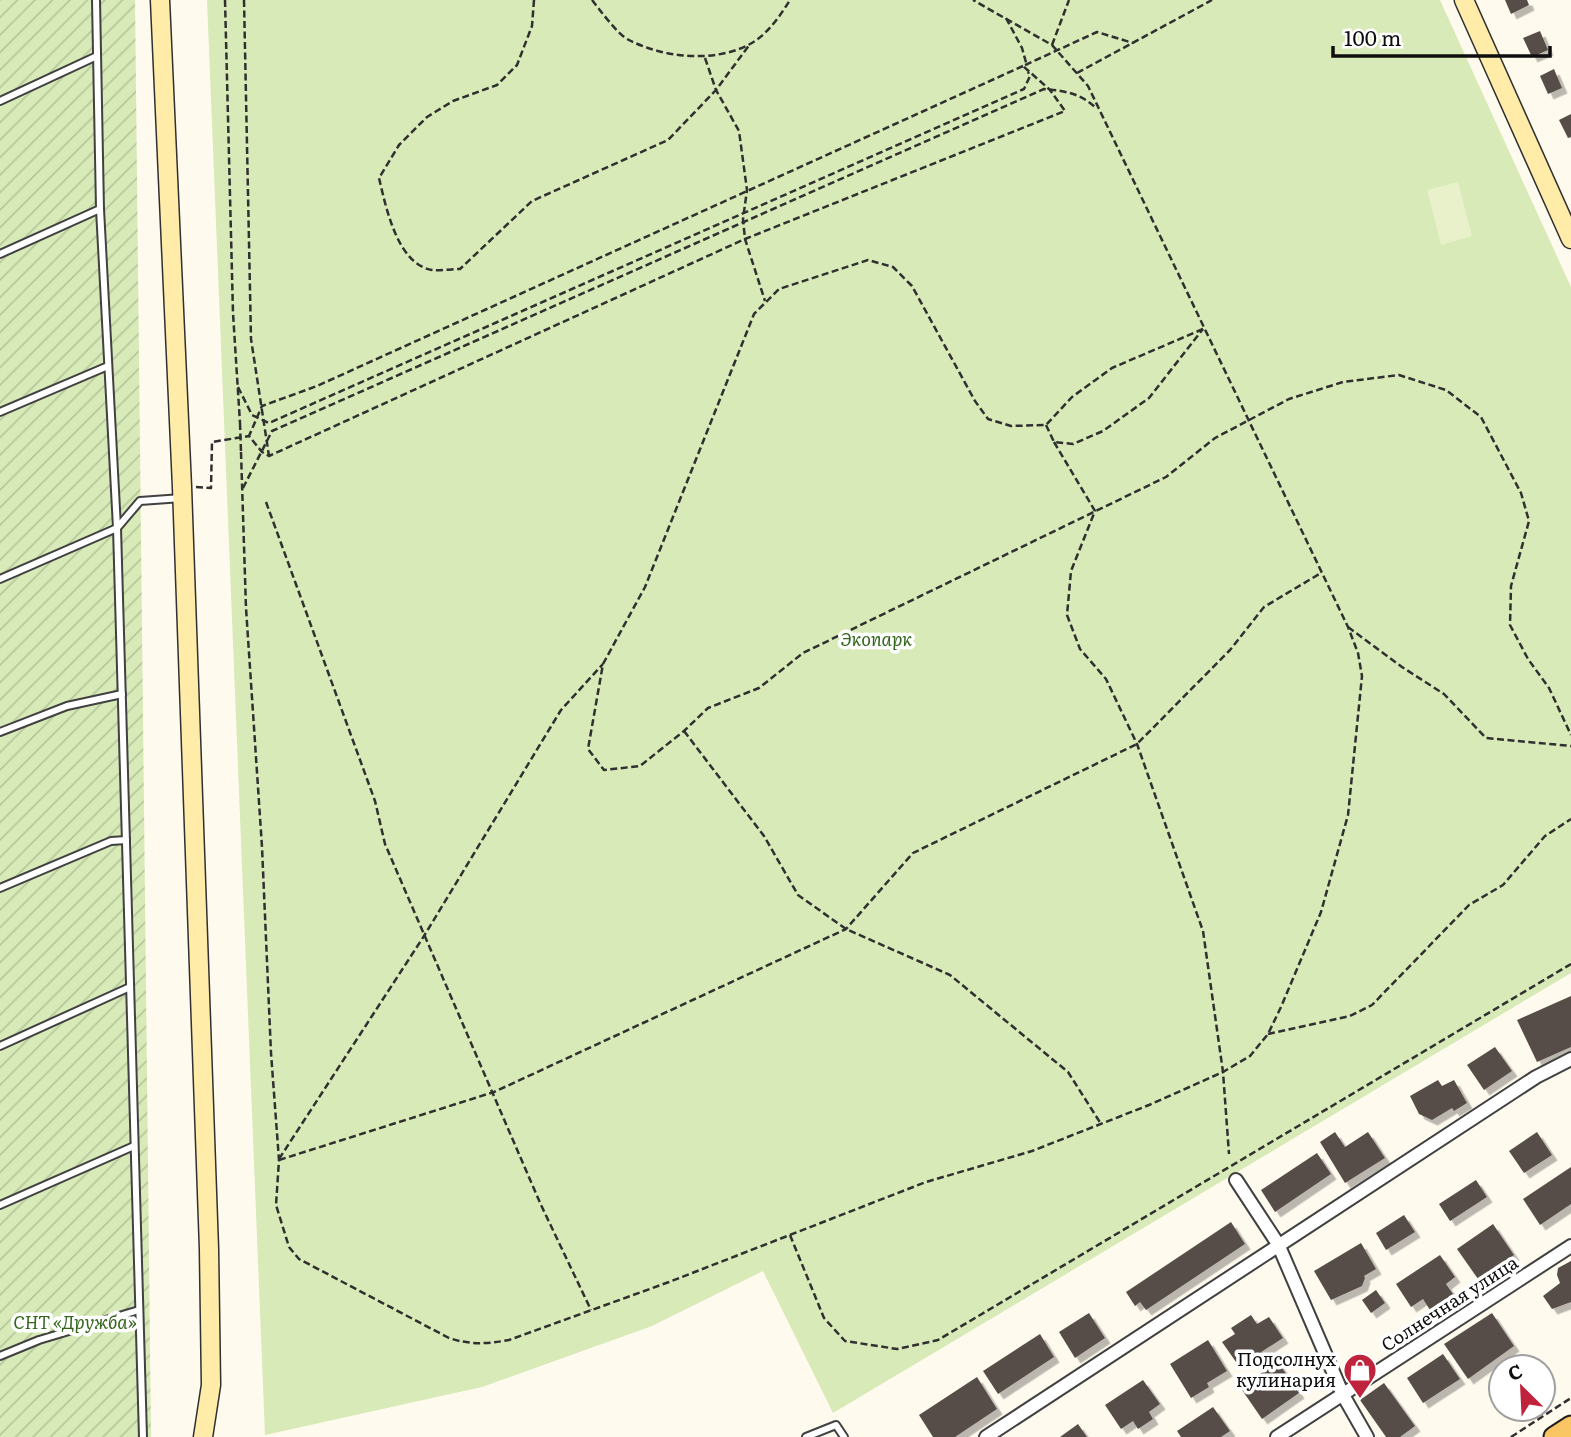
<svg xmlns="http://www.w3.org/2000/svg" width="1571" height="1437" viewBox="0 0 1571 1437" font-family="Literata,serif">
	<defs>
		<pattern id="garden-furrows" width="10" height="10" patternUnits="userSpaceOnUse" patternTransform="scale(1.75)"><rect width="10" height="10" fill="#d7eab7"/><path d="M-1 1l2-2M0 10L10 0M9 11l2-2" fill="none" stroke="#b7c89c"/></pattern>
		<filter id="shadow"><feDropShadow dx="5.5" dy="5.5" stdDeviation="0" flood-color="#0004"/></filter>
	</defs>
	<rect width="100%" height="100%" fill="#fffaee"/>
	<polygon fill="#d7eab7" points="207,0 1440,0 1571,287 1571,973 833,1413 763,1271 652,1326 482,1387 265,1435"/>
	<polygon fill="url(#garden-furrows)" points="0,0 135,0 151,1437 0,1437"/>
	<polygon fill="#e8f1c9" points="1458,182 1472,236 1441,245 1427,190"/>
	<g fill="#574d4a" filter="url(#shadow)">
		<polygon points="1505,0 1527,0 1529,5 1511,14"/>
		<polygon points="1540,31 1548,50 1532,57 1523,38"/>
		<polygon points="1554,69 1562,88 1548,94 1540,76"/>
		<polygon points="1571,114 1571,137 1568,138 1559,120"/>
		<polygon points="1571,996 1571,1047 1537,1062 1517,1020"/>
		<polygon points="1495,1047 1512,1071 1484,1090 1467,1065"/>
		<polygon points="1438,1080 1442,1086 1454,1080 1467,1103 1454,1111 1452,1108 1432,1120 1419,1114 1410,1096"/>
		<polygon points="1335,1132 1345,1147 1368,1132 1385,1158 1345,1183 1320,1142"/>
		<polygon points="1537,1132 1552,1155 1524,1173 1509,1151"/>
		<polygon points="1317,1153 1331,1174 1275,1212 1261,1190"/>
		<polygon points="1571,1167 1571,1204 1540,1225 1523,1199"/>
		<polygon points="1476,1180 1487,1197 1450,1221 1439,1204"/>
		<polygon points="1404,1215 1415,1232 1386,1250 1376,1233"/>
		<polygon points="1231,1222 1245,1244 1146,1310 1140,1302 1135,1306 1126,1292"/>
		<polygon points="1493,1224 1514,1255 1478,1279 1457,1249"/>
		<polygon points="1361,1243 1376,1269 1364,1276 1365,1278 1362,1286 1331,1300 1314,1271"/>
		<polygon points="1440,1255 1455,1277 1446,1284 1453,1294 1430,1310 1423,1299 1411,1307 1396,1284"/>
		<polygon points="1571,1261 1571,1302 1552,1309 1543,1296 1560,1283 1557,1275 1558,1268"/>
		<polygon points="1376,1290 1385,1303 1371,1313 1362,1300"/>
		<polygon points="1089,1313 1105,1338 1075,1358 1059,1332"/>
		<polygon points="1492,1313 1514,1346 1468,1379 1444,1344"/>
		<polygon points="1251,1315 1257,1324 1269,1317 1283,1338 1252,1358 1249,1354 1236,1362 1222,1342 1235,1334 1231,1328"/>
		<polygon points="1040,1334 1054,1357 998,1394 983,1371"/>
		<polygon points="1208,1340 1227,1371 1207,1383 1209,1387 1191,1398 1170,1364"/>
		<polygon points="1443,1354 1460,1379 1423,1403 1407,1378"/>
		<polygon points="1278,1362 1299,1393 1262,1419 1240,1387"/>
		<polygon points="977,1377 997,1409 955,1437 933,1437 919,1415"/>
		<polygon points="1143,1380 1160,1404 1149,1412 1153,1419 1138,1429 1133,1421 1121,1429 1105,1405"/>
		<polygon points="1384,1383 1415,1426 1400,1437 1386,1437 1360,1400"/>
		<polygon points="1213,1407 1230,1431 1221,1437 1181,1437 1177,1431"/>
		<polygon points="1078,1424 1087,1437 1060,1437"/>
	</g>
	<g fill="none" stroke-linecap="round" stroke-linejoin="round">
		<defs>
			<g id="lane">
				<polyline points="96,0 100,209 117,528 143,1437"/>
				<polyline points="0,101 97,56"/>
				<polyline points="0,254 100,209"/>
				<polyline points="0,412 108,366"/>
				<polyline points="0,579 117,528 140,501 182,498"/>
				<polyline points="0,732 67,706 122,694"/>
				<polyline points="0,888 111,841 126,840"/>
				<polyline points="0,1046 130,987"/>
				<polyline points="0,1205 134,1146"/>
				<polyline points="0,1356 39,1340 139,1310"/>
				<polyline points="806,1437 836,1425 844,1437"/>
			</g>
			<g id="street">
				<polyline points="1236,1180 1278,1244 1343,1395 1367,1437"/>
				<polyline points="986,1437 1536,1077 1571,1059"/>
				<polyline points="1277,1437 1571,1246"/>
			</g>
			<g id="secondary">
				<polyline points="160,0 182,487 209,1249 211,1385 203,1437"/>
				<polyline points="1464,0 1571,239"/>
			</g>
			<polyline id="primary" points="1554,1437 1571,1426"/>
		</defs>
		<use href="#lane" stroke="#414141" stroke-width="10"/>
		<use href="#street" stroke="#414141" stroke-width="16"/>
		<use href="#secondary" stroke="#303030" stroke-width="21"/>
		<use href="#primary" stroke="#1f1f1f" stroke-width="23"/>
		<g stroke="#303030" stroke-width="2.5" stroke-dasharray="7 3.5" stroke-linecap="butt">
			<polyline points="225,0 233,313 240,423"/>
			<polyline points="244,0 251,339 269,456"/>
			<path d="M534,0l-2,26 -15,39 -20,20 -44,16 -26,16 -28,28 -20,33c7,29 18,86 53,92 8,1 19,-1 28,-1l72,-68 136,-61 48,-50 34,-46"/>
			<path d="M592,0c8,10 26,35 37,40 35,18 86,23 121,4 17,-9 30,-28 40,-44"/>
			<polyline points="1006,18 1022,48 1027,66"/>
			<polyline points="1052,45 1069,0"/>
			<polyline points="705,58 716,90 739,131 747,190 743,219 745,239 765,301"/>
			<polyline points="1023,66 317,386 262,406 249,436 262,452 269,456 745,239 1065,111 1050,90 1023,66 1097,32 1133,43"/>
			<polyline points="1077,73 1212,0"/>
			<polyline points="1203,329 1112,368 1072,397 1046,425 1011,426 988,419 975,401 912,286 893,267 868,260 779,289 754,314 645,587 603,664 588,749 604,770 640,766 684,731 708,708 759,688 803,653 1166,477 1215,438 1289,399 1343,382 1399,375 1446,390 1481,417 1521,493 1529,521 1511,586 1510,625 1528,659 1549,688 1571,735"/>
			<polyline points="238,387 252,415 269,423 1024,89 1030,76 1028,72"/>
			<polyline points="1046,425 1054,442 1073,444 1103,431 1149,398 1203,329"/>
			<polyline points="1054,442 1095,511 1071,571 1067,615 1080,649 1106,679 1137,744 1203,931 1223,1072 1229,1154"/>
			<path d="M241,452l5,156 16,239 9,206 8,107 -3,45 13,42 10,12 150,79c21,7 38,6 60,2l160,-58 257,-100 106,-31 117,-46 74,-33 27,-16 18,-22 13,-27 40,-95 27,-97 14,-139 -4,-23 -10,-26 -260,-541 -36,-41 -79,-45"/>
			<polyline points="196,487 211,488 212,442 249,436"/>
			<path d="M243,488l29,-57 772,-342c21,2 36,4 52,19"/>
			<polyline points="266,502 375,801 385,844 541,1205 591,1310"/>
			<polyline points="1348,627 1402,667 1444,694 1486,738 1571,746"/>
			<polyline points="684,731 764,836 798,895 846,929 950,975 1068,1072 1101,1124"/>
			<polyline points="1268,1034 1350,1016 1372,1005 1469,905 1503,885 1545,836 1571,819"/>
			<polyline points="279,1159 424,936 561,710 603,664"/>
			<polyline points="279,1160 494,1092 846,929 913,853 1137,744 1230,650 1264,607 1321,573"/>
			<polyline points="790,1235 824,1318 845,1341 897,1349 938,1340 1571,964"/>
			<polyline points="1511,1437 1571,1398"/>
		</g>
		<use href="#lane" stroke="#fff" stroke-width="6"/>
		<use href="#street" stroke="#fff" stroke-width="12"/>
		<use href="#secondary" stroke="#ffeca9" stroke-width="18"/>
		<use href="#primary" stroke="#fac563" stroke-width="19"/>
		<polyline stroke="#303030" stroke-width="2.5" stroke-dasharray="7 3.5" stroke-linecap="butt" points="240,423 241,452"/>
	</g>
	<defs>
		<symbol id="shop-pin" viewBox="-11 -11 22 30"><path d="M0 17L-7.5 6A9.5 9.5 0 1 1 7.5 6Z" fill="#c0233c" stroke="#fff"/><path d="M-5-2.5h2.3a2.7 3.5 0 0 1 5.4 0H5L5.5 6h-11ZM-1.5-2.5h3a1.5 2.3 0 0 0-3 0Z" fill="#fff"/></symbol>
	</defs>
	<g fill-rule="evenodd">
		<use href="#shop-pin" x="1341" y="1351" width="38" height="52"/>
	</g>
	<g text-anchor="middle" stroke-width="7" stroke-linejoin="round" paint-order="stroke">
		<g font-size="18" font-style="italic" fill="#34671d" stroke="#fff">
			<text x="876" y="646">Экопарк</text>
			<text x="75" y="1329">СНТ «Дружба»</text>
		</g>
		<g font-size="18" fill="#0e0e0e" stroke="#fff">
			<text transform="translate(1450 1304) rotate(-33)" y="6">Солнечная улица</text>
		</g>
		<g font-size="18" fill="#0e0e0e" stroke="#fff" text-anchor="end">
			<text x="1336" y="1366">Подсолнух<tspan x="1336" dy="21">кулинария</tspan></text>
		</g>
	</g>
	<g transform="translate(1522 1388) rotate(336)"><circle r="33" fill="#ffffff" stroke="#9f9f9f" stroke-width="2"/>
	<path d="M0-5L12 26L0 18L-12 26Z" fill="#c0233c"/>
	<text y="-10" font-size="19" font-weight="bold" text-anchor="middle" fill="#0e0e0e">С</text>
	</g>
	<path d="M1333 46v10h217v-10" fill="none" stroke="#0e0e0e" stroke-width="3.5"/>
	<text x="1344" y="46" font-size="21" fill="#0e0e0e" stroke="#ffffff" stroke-width="5" paint-order="stroke">100 m</text>
</svg>
